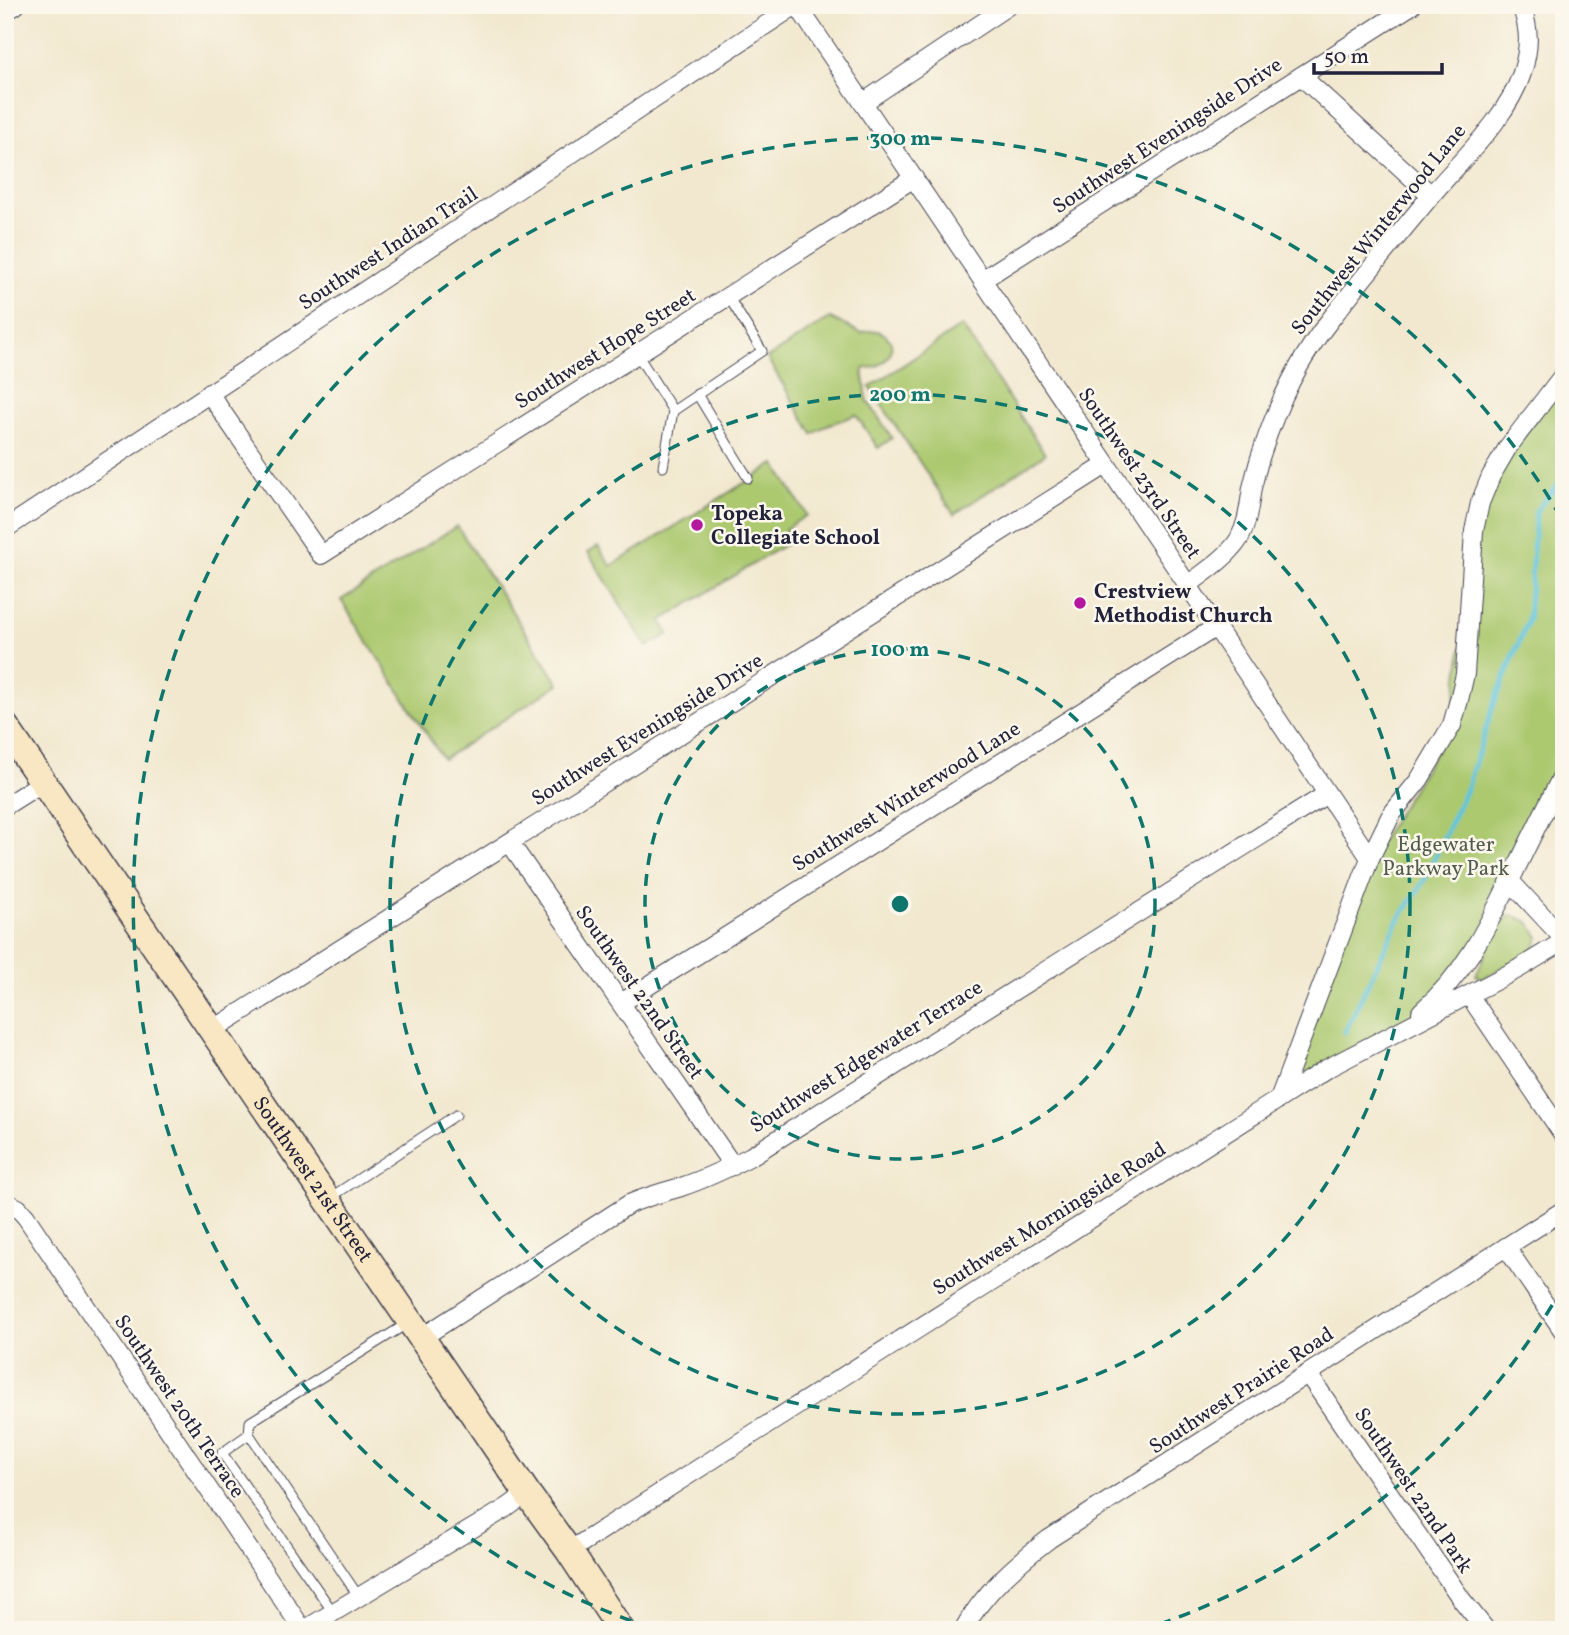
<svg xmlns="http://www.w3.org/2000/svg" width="1569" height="1635" viewBox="0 0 1569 1635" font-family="Vollkorn,serif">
	<rect width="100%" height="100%" fill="#fbf7ec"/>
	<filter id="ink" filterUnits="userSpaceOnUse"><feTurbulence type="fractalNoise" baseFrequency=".0143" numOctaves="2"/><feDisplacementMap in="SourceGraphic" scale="14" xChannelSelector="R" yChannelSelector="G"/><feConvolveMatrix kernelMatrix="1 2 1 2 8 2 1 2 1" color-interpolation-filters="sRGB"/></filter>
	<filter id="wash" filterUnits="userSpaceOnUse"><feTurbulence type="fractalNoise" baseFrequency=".00686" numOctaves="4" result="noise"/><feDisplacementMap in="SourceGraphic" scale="28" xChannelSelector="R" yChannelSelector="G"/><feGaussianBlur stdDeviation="1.57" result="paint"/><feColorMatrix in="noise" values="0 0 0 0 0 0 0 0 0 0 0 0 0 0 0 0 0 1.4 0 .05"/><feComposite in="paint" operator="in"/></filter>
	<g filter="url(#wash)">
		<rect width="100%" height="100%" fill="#f2e8cf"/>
		<g fill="#acc970" stroke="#677656" stroke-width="2">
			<path d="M830,318l31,15c25,-11 44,17 18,32 -4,3 -11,3 -16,4l4,31 25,38 -14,10 -22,-33 -29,10 -14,9 -46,-76z"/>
			<polygon points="962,326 1045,454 954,514 870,387"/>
			<polygon points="1564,374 1564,772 1478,943 1418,1014 1279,1099 1370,858 1452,725 1480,503"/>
			<polygon points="775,464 807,515 785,529 792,540 661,621 669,634 647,647 588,552 598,546 611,566"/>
			<polygon points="457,526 559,684 443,759 341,600"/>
			<polygon points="1512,915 1529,922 1539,937 1534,950 1482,979 1476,975 1499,923"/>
		</g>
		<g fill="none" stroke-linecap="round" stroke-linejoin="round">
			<polyline stroke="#60c5dd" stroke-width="5" points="1345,1032 1397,923 1425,879 1467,787 1494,704 1528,620 1536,511 1564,476"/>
		</g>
	</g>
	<g filter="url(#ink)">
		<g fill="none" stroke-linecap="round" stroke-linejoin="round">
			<defs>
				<g id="lane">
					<polyline points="637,354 673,411 663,467"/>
					<polyline points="697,394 748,478"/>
					<polyline points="673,411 762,351 728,296"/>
					<polyline points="328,1199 456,1115"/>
					<polyline points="249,1434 250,1422 408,1323"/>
					<polyline points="333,1612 222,1453 249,1434 359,1597"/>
				</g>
				<g id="street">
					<polyline points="797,5 1216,627 1370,858"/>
					<polyline points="5,12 16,5"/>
					<polyline points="1301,76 1431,195"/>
					<polyline points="864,102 1009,5"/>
					<polyline points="982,280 1412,5"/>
					<polyline points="209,393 321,555 914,178"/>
					<polyline points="5,529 796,5"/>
					<path d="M1188,585c18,-14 39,-27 51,-46 9,-16 10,-34 13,-51 3,-12 6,-25 10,-36 15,-47 38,-94 68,-132 34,-44 69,-86 104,-128 31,-36 73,-74 88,-119 8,-26 8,-43 -1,-68"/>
					<polyline points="5,806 43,782"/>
					<polyline points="510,843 733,1166"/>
					<polyline points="1510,881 1564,939"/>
					<polyline points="1469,995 1564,1136"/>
					<polyline points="621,1003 1216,627"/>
					<path d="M1421,1012c44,-39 64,-81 90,-133 17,-36 35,-71 53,-107"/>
					<polyline points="211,1031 1106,465"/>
					<polyline points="1279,1099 1370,858 1391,815 1419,780 1452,725 1459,700 1465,674 1474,531 1480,503 1491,476 1508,447 1564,374"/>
					<polyline points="5,1202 18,1208 26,1217 303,1630"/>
					<polyline points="1506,1247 1564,1332"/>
					<path d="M421,1338l208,-134c17,-7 34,-12 52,-17 24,-8 47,-19 70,-31l576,-362"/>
					<polyline points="1308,1374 1462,1600 1486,1630"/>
					<polyline points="569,1551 1326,1069 1518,969 1564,941"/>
					<polyline points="304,1630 508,1507 527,1493"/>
					<path d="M963,1630c21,-38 52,-65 86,-91l515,-329"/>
				</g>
				<g id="secondary">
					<path id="s1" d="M5,726l522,767 42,58 52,79"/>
				</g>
			</defs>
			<use href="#lane" stroke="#414051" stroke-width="11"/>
			<use href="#street" stroke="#414051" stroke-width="20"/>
			<use href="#secondary" stroke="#414051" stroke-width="29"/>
			<use href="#lane" stroke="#fff" stroke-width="9"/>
			<use href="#street" stroke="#fff" stroke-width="18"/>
			<use href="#secondary" stroke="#f9e7c3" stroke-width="26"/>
		</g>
	</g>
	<g fill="none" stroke="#0f766e" stroke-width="3.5" stroke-dasharray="12 9">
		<circle cx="900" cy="904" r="255"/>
		<circle cx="900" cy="904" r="510"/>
		<path d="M1563 1287A766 766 0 0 1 1149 1628M651 1628A766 766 0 1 1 1563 521"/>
	</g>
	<g fill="#b5179e" stroke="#fbf7ec" stroke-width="2.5">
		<circle cx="697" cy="525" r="7"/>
		<circle cx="1080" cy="603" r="7"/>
	</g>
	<g text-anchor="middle" stroke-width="5" stroke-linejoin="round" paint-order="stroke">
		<g font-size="21" fill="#22223b" stroke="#fbf7ec">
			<text transform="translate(1167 135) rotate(-33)" y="7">Southwest Eveningside Drive</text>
			<text transform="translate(1378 229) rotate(-51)" y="7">Southwest Winterwood Lane</text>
			<text transform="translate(388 248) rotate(-33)" y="7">Southwest Indian Trail</text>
			<text transform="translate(605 348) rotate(-32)" y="7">Southwest Hope Street</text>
			<text transform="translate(1140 473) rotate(56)" y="7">Southwest 23rd Street</text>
			<text transform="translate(647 729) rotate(-32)" y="7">Southwest Eveningside Drive</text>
			<text transform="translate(906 796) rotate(-32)" y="7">Southwest Winterwood Lane</text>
			<text transform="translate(640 992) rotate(55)" y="7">Southwest 22nd Street</text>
			<text transform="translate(866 1056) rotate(-32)" y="7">Southwest Edgewater Terrace</text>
			<text dy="7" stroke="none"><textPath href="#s1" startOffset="548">Southwest 21st Street</textPath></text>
			<text transform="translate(1049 1218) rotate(-32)" y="7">Southwest Morningside Road</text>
			<text transform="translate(1241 1390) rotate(-33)" y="7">Southwest Prairie Road</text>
			<text transform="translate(180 1406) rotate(56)" y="7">Southwest 20th Terrace</text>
			<text transform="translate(1414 1490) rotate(56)" y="7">Southwest 22nd Park</text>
		</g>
		<g font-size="21" font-weight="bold" fill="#22223b" stroke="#fbf7ec" text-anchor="start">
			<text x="711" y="520">Topeka<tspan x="711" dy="24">Collegiate School</tspan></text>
			<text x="1094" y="598">Crestview<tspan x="1094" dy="24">Methodist Church</tspan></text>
		</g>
		<g font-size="21" fill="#525c4e" stroke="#fbf7ec">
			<text x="1446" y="851">Edgewater<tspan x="1446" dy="24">Parkway Park</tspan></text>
		</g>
	</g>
	<circle cx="900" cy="904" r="10" fill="#0f766e" stroke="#fbf7ec" stroke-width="3.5"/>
	<g font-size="21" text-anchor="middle" font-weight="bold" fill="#0f766e" stroke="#fbf7ec" stroke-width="5" stroke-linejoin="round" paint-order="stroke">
		<text x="900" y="145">300 m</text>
		<text x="900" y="401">200 m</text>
		<text x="900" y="656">100 m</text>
	</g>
	<rect width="1569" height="1635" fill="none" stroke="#fbf7ec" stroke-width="28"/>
	<path d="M1314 63v10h128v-10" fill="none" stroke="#22223b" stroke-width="3.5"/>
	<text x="1324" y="63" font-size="21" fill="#22223b" stroke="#fbf7ec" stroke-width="5" paint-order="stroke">50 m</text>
</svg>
